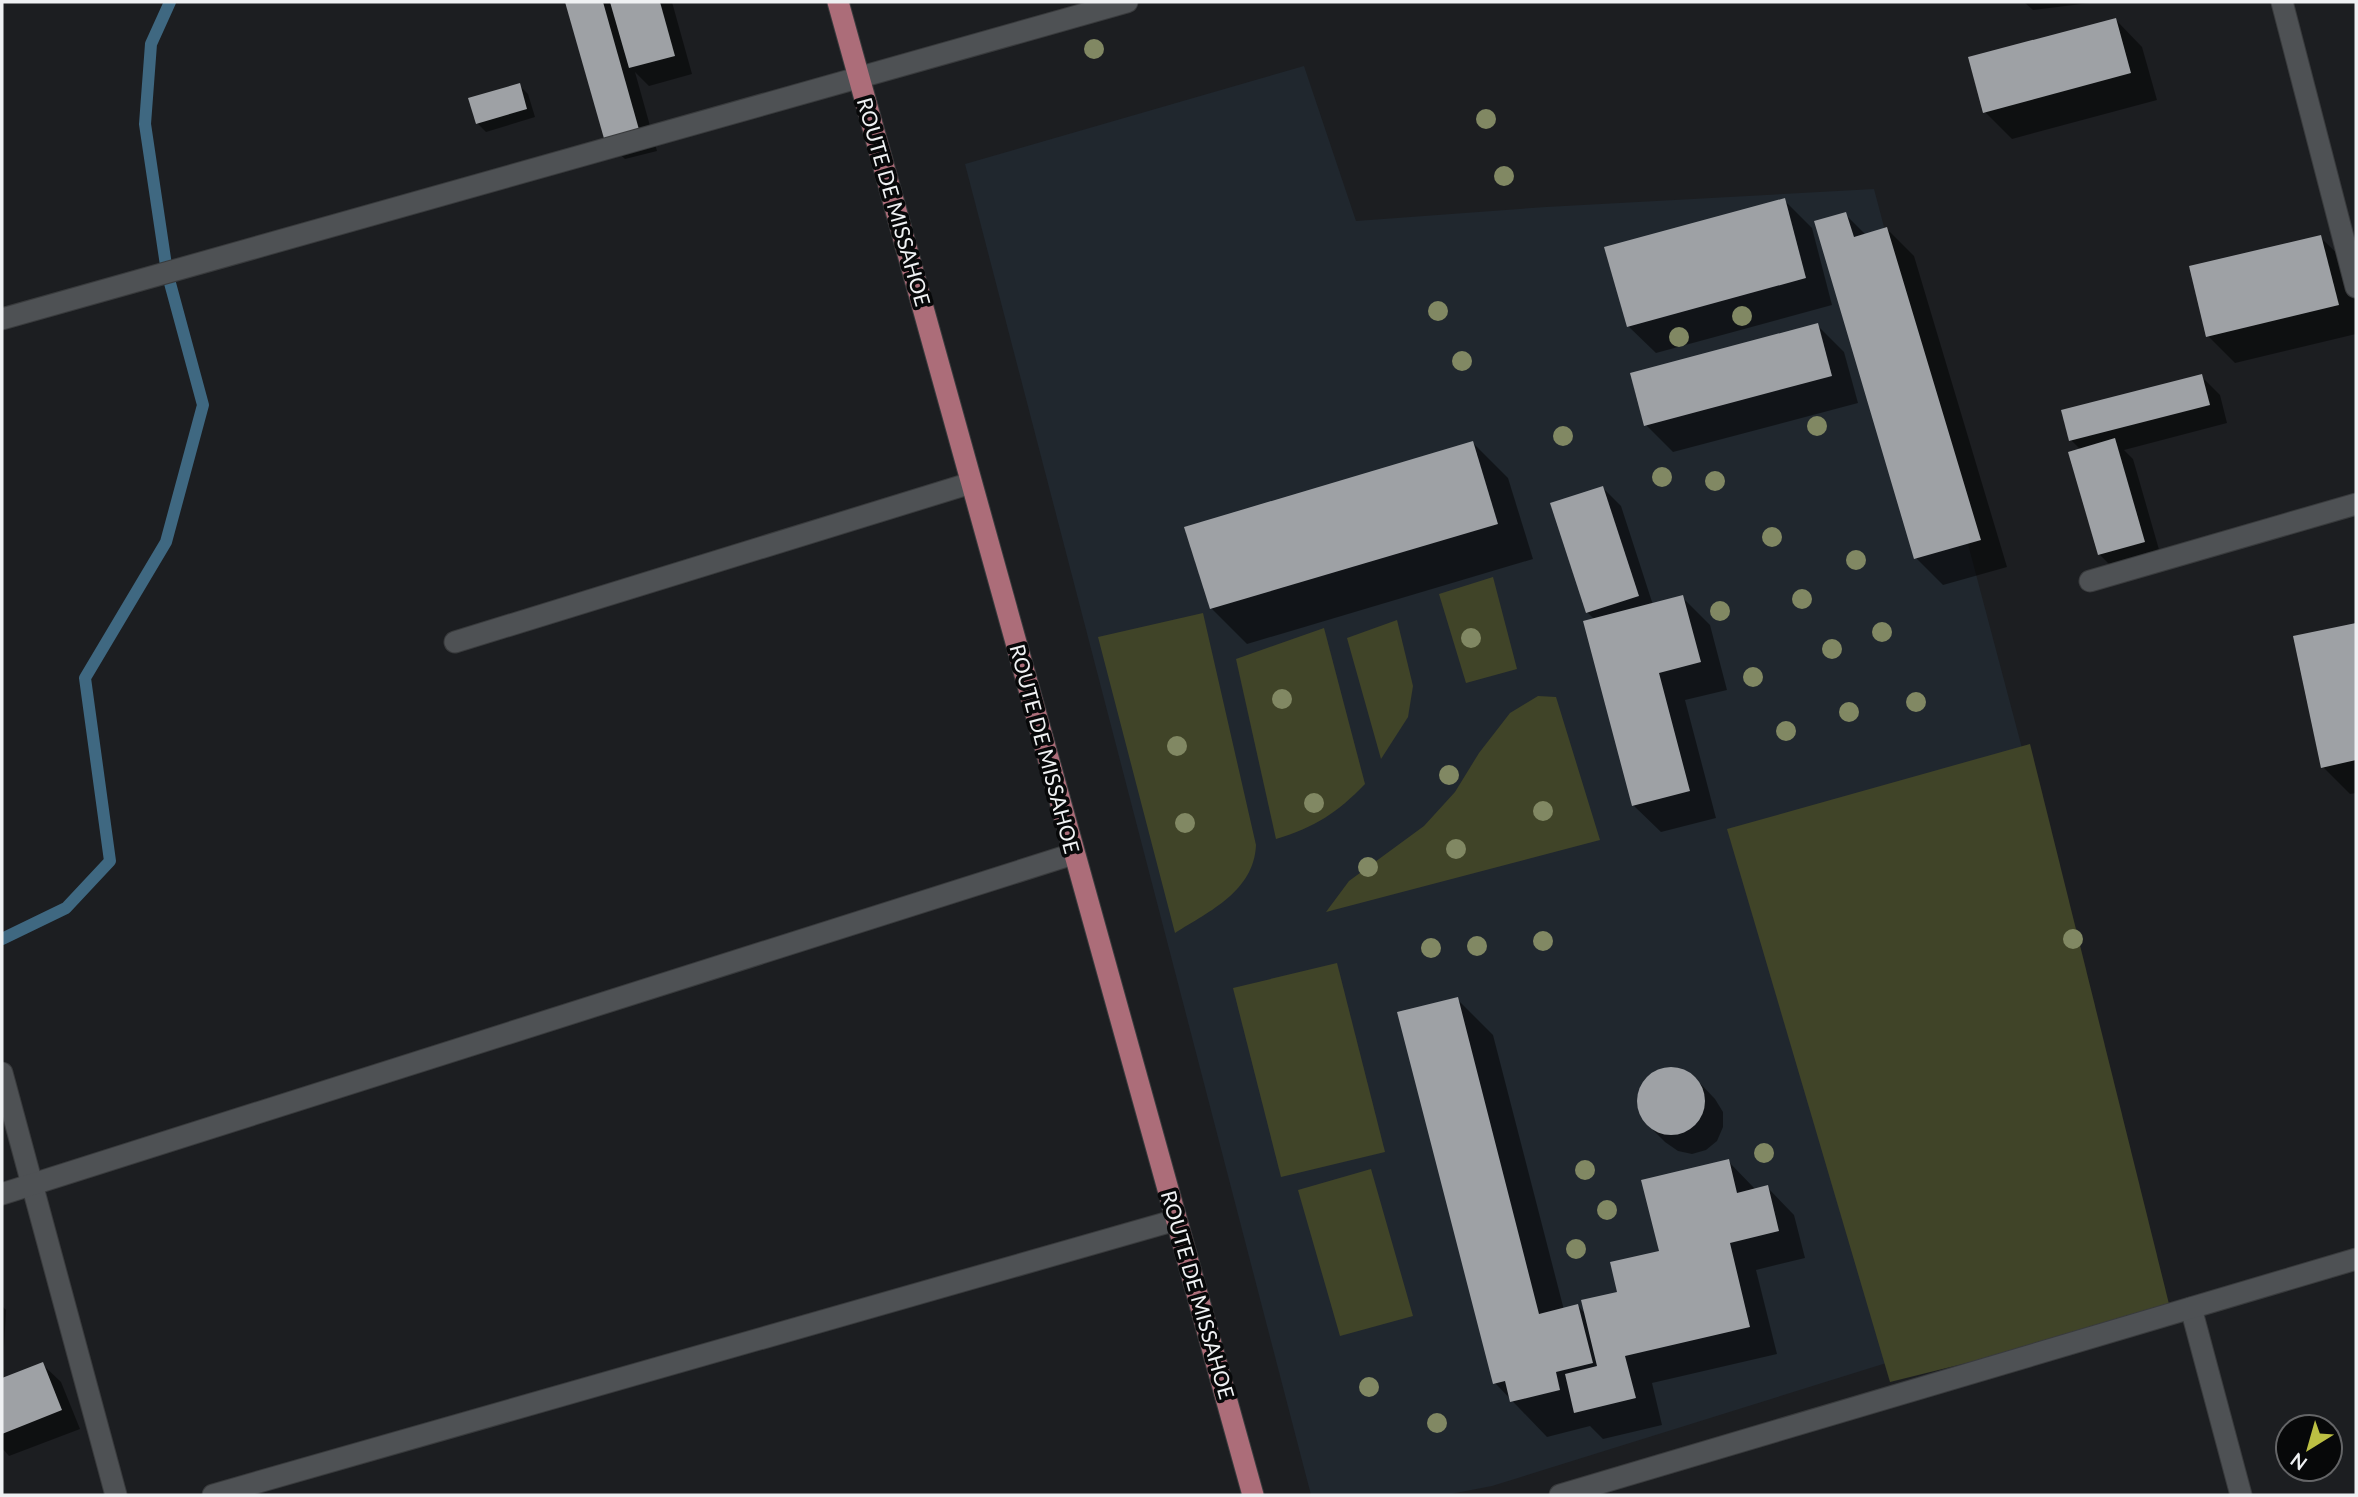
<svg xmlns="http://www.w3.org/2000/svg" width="2358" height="1497" viewBox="0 0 2358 1497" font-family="Lato,sans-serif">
	<rect width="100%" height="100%" fill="#1c1e21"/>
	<polygon fill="#20272e" points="1304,66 1356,221 1546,207 1874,189 2162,1277 1492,1486 1445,1495 1311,1495 965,164"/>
	<g fill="#404428">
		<polygon points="1493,577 1517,669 1466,683 1439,594"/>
		<path d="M1203,613l53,232c-2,46 -46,66 -81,88l-77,-296z"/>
		<polygon points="1397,620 1413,686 1408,717 1381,759 1347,638"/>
		<path d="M1324,628l41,156c-28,29 -50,43 -89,55l-40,-180z"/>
		<polygon points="1538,696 1556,697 1600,840 1326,912 1349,881 1424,826 1455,792 1479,753 1510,713"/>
		<polygon points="2030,744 2171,1312 1890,1382 1727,829"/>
		<polygon points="1337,963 1385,1152 1281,1177 1233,988"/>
		<polygon points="1371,1169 1413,1316 1340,1336 1298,1190"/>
	</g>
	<g fill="#0007">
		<polygon points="567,2 672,2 692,74 649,86 635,72 657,151 625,159 606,141"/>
		<polygon points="2024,2 2090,2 2090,3 2033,10"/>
		<polygon points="2115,19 2142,47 2157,100 2012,139 1985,112"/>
		<polygon points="519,85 528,94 535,117 486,132 477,123"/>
		<polygon points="1784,200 1812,228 1832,305 1656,353 1628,326"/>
		<polygon points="1845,214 1866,235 1887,229 1914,256 2007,567 1943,585 1916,558"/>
		<polygon points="2320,237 2348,264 2356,298 2356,334 2235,363 2208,336"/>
		<polygon points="1817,325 1844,352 1858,403 1673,452 1646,425"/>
		<polygon points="2201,376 2220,395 2227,423 2124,450 2133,459 2162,560 2118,573 2099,554 2081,450 2071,440"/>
		<polygon points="1473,443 1508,478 1533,559 1247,644 1211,608"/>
		<polygon points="1603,488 1621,506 1653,605 1682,597 1710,625 1727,690 1685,700 1716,818 1661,832 1633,805 1595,620 1587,612"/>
		<polygon points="2356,625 2356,793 2350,794 2323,767 2295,638"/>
		<polygon points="1457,999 1493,1035 1564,1310 1578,1306 1587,1315 1620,1294 1661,1252 1728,1161 1756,1190 1767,1187 1794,1215 1805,1258 1756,1270 1777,1354 1652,1383 1662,1425 1603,1439 1590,1426 1547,1437 1495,1383"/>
		<polygon points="1669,1068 1683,1071 1696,1079 1715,1099 1723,1112 1723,1127 1717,1141 1706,1150 1692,1154 1678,1151 1665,1142 1646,1123 1639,1110 1638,1095 1644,1082 1655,1072"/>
		<polygon points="2,1306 6,1310 3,1366 2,1366"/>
		<polygon points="42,1364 61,1382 80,1429 9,1456 2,1448 2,1380"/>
	</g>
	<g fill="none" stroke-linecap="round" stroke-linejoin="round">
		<polyline stroke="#3f6881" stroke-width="12" points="2,939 66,908 110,861 85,678 166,542 203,405 167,272 145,124 151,44 170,2"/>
	</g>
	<g fill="#9ea1a5">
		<polygon points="565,2 603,2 640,133 605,142"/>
		<polygon points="610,2 660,2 675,56 629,68"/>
		<polygon points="2116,18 2131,73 1983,113 1968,57"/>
		<polygon points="520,83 527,109 476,124 468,98"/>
		<polygon points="1785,198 1806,278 1627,327 1604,247"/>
		<polygon points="1846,212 1854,237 1887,227 1981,540 1914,559 1814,221"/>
		<polygon points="2321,235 2339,305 2206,337 2189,266"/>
		<polygon points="1818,323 1832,376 1644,426 1630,373"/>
		<polygon points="2202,374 2210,405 2069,441 2061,410"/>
		<polygon points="2115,438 2145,542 2098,555 2068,452"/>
		<polygon points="1473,441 1498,524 1210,609 1184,527"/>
		<polygon points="1603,486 1639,596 1586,613 1550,503"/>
		<polygon points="1683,595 1701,662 1659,673 1690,791 1632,806 1583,621"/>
		<polygon points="2356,623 2356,760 2321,768 2293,636"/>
		<polygon points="1458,997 1539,1314 1578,1304 1593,1363 1556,1372 1560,1390 1510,1402 1505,1381 1493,1384 1397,1012"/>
		<circle cx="1671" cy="1101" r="34"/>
		<polygon points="1729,1159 1737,1193 1768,1185 1779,1231 1730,1243 1750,1327 1625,1356 1636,1398 1574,1413 1565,1374 1597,1366 1581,1300 1617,1292 1610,1262 1659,1251 1641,1180"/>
		<polygon points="43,1362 62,1410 2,1434 2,1378"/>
	</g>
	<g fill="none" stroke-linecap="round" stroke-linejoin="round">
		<defs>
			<g id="minor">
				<polyline points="2282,2 2356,287"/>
				<polyline points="2,319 1127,2"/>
				<polyline points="2090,581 2356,504"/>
				<polyline points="455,642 971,483"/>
				<polyline points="2,1073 116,1495"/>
				<polyline points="2,1194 1073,854"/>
				<polyline points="2191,1308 2241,1495"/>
				<polyline points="213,1495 1176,1220"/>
				<polyline points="1560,1495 2356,1259"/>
			</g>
			<polyline id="major" points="838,2 1253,1495"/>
		</defs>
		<use href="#minor" stroke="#393b3d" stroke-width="23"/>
		<use href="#major" stroke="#393b3d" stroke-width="23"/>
		<use href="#minor" stroke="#4e5154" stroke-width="21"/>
		<use href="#major" stroke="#ac6d79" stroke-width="21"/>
	</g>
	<g fill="#818863">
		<circle cx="1094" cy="49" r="10"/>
		<circle cx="1486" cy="119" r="10"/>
		<circle cx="1504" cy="176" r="10"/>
		<circle cx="1438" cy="311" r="10"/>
		<circle cx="1742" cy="316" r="10"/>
		<circle cx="1679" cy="337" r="10"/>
		<circle cx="1462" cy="361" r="10"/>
		<circle cx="1817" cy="426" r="10"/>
		<circle cx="1563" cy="436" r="10"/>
		<circle cx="1662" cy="477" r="10"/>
		<circle cx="1715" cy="481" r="10"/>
		<circle cx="1772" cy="537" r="10"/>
		<circle cx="1856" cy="560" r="10"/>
		<circle cx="1802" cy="599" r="10"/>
		<circle cx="1720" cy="611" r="10"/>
		<circle cx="1882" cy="632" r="10"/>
		<circle cx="1471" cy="638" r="10"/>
		<circle cx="1832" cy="649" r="10"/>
		<circle cx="1753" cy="677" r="10"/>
		<circle cx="1282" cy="699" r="10"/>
		<circle cx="1916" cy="702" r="10"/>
		<circle cx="1849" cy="712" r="10"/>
		<circle cx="1786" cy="731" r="10"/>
		<circle cx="1177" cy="746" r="10"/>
		<circle cx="1449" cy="775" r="10"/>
		<circle cx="1314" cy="803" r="10"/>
		<circle cx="1543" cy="811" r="10"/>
		<circle cx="1185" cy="823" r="10"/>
		<circle cx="1456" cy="849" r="10"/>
		<circle cx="1368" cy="867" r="10"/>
		<circle cx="2073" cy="939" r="10"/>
		<circle cx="1543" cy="941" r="10"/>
		<circle cx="1477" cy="946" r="10"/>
		<circle cx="1431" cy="948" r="10"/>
		<circle cx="1764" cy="1153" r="10"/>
		<circle cx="1585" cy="1170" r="10"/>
		<circle cx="1607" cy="1210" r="10"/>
		<circle cx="1576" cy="1249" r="10"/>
		<circle cx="1369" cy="1387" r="10"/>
		<circle cx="1437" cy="1423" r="10"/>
	</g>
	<g text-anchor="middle" stroke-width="7" stroke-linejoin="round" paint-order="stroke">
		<g font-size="21" fill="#eff1f3" stroke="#070809">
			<text transform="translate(893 202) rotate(74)" y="7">ROUTE DE MISSAHOE</text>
			<text transform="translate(1044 749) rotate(75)" y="7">ROUTE DE MISSAHOE</text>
			<text transform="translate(1197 1295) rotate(74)" y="7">ROUTE DE MISSAHOE</text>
		</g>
	</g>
	<rect width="2358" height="1497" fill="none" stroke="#eff1f3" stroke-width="7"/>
	<g transform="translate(2309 1448) rotate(217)"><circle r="33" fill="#070809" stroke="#646567" stroke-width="2"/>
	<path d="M0-5L12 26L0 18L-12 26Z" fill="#bcbf43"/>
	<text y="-10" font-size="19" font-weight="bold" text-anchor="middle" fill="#eff1f3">N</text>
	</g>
</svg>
